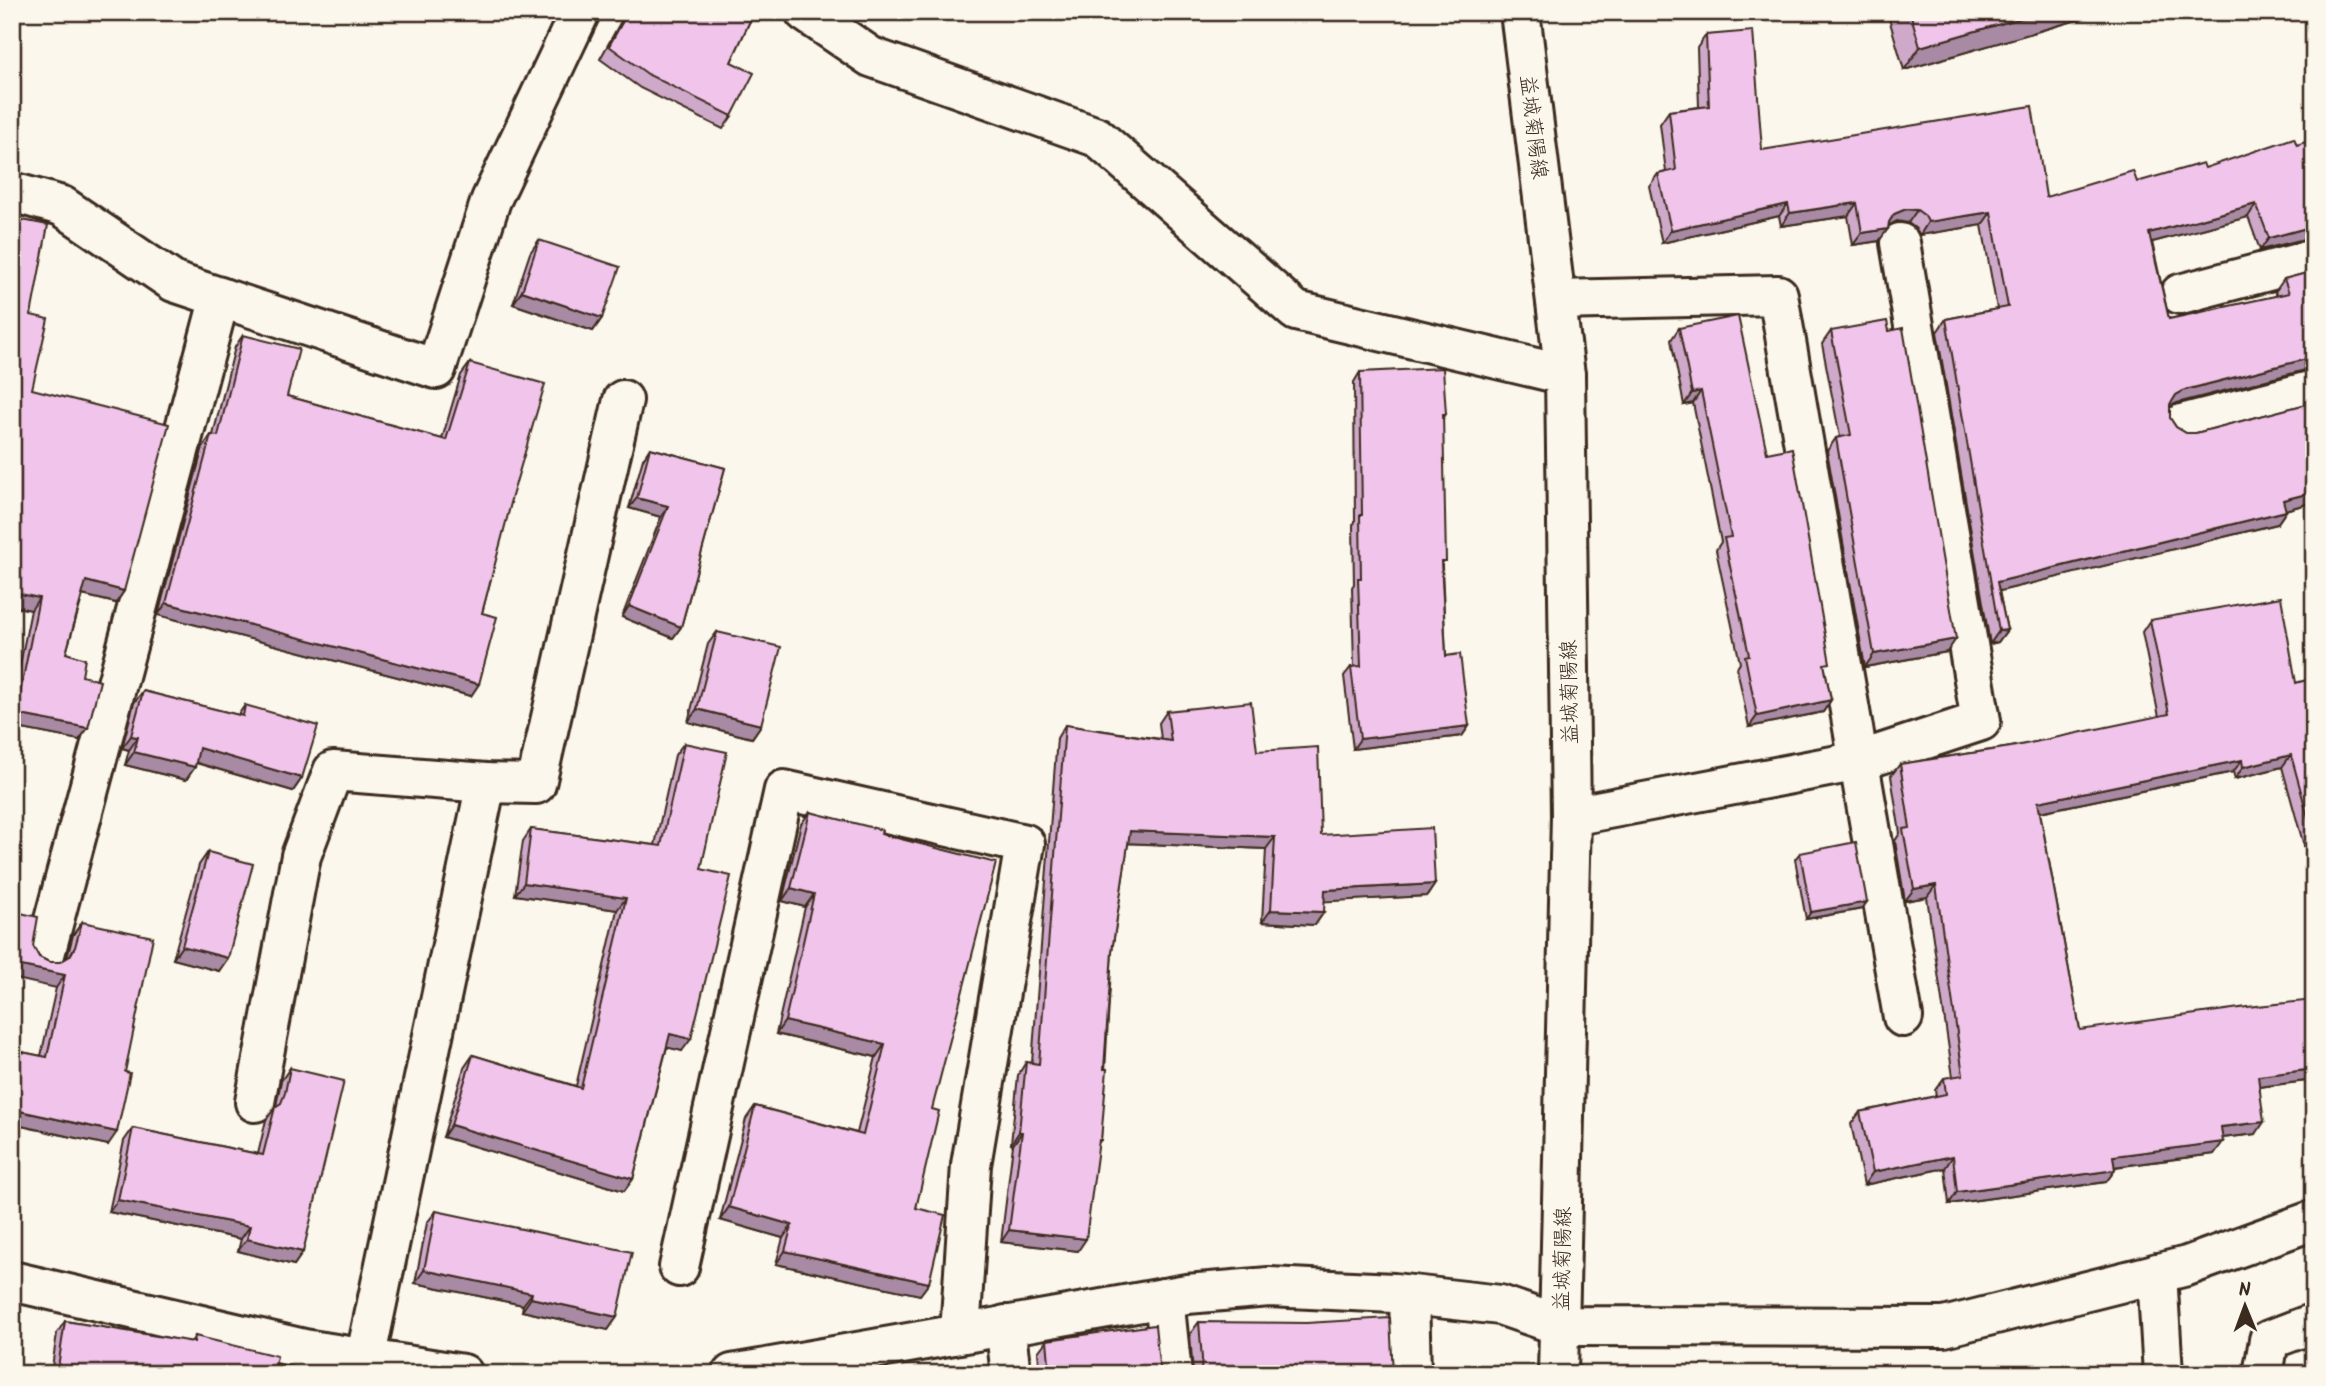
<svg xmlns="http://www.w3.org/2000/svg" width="2326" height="1386" viewBox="0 0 2326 1386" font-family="Kalam,'Klee One',sans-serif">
	<rect width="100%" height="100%" fill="#fbf7ec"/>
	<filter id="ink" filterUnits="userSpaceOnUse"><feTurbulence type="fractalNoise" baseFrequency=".0143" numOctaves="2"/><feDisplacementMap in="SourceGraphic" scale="14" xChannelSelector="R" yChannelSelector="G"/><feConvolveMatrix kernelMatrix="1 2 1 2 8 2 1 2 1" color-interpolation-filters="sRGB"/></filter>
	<g filter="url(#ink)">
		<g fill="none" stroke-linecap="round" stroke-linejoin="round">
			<defs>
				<g id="minor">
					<polyline points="805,12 871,57 1097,137 1296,311 1565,375"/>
					<polyline points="12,192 62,206 174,282 436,369 491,200 580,12"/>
					<polyline points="2180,294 2314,259"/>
					<polyline points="1556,300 1778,295 1903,1017"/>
					<polyline points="2182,424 2314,390"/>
					<polyline points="1571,816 1859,761 1981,721 1900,243"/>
					<polyline points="45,954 220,297"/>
					<polyline points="255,1102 301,856 333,771 486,783 536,784 623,400"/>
					<polyline points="679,1267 784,790 1025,844 971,1165 960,1333"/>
					<polyline points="2157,1273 2163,1374"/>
					<polyline points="12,1281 304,1349 463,1374"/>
					<polyline points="1409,1295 1411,1374"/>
					<polyline points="1164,1298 1172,1374"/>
					<polyline points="1005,1325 1011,1374"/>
					<polyline points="365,1360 486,783"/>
					<polyline points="732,1374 1187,1294 1269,1287 1394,1293 1500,1305 1561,1326 1944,1327 2187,1266 2314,1220"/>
					<polyline points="2266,1374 2264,1369 2269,1340 2314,1323"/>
				</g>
				<polyline id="major" points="1520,12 1565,375 1571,816 1558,1374"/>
			</defs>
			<use href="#minor" stroke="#3b2a1e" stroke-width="44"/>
			<use href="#major" stroke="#3b2a1e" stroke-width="44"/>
			<use href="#minor" stroke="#fbf7ec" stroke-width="38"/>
			<use href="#major" stroke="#fbf7ec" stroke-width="38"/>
		</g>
		<g fill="#cfa9ca" stroke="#3b2a1e" stroke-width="2">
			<polygon points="626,12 754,12 731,62 732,116 723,129 640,88 600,59"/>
			<polygon points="1887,12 2105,12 1904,70"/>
			<polygon points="1706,35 1762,150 2046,197 2137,182 2205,168 2308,238 2260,250 2248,217 2152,242 2169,319 2277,296 2275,292 2284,279 2314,271 2314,369 2309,369 2177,403 2170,406 2170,418 2176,427 2186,433 2196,433 2314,402 2314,502 2285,510 2286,511 2277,524 1999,591 2007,630 1998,642 1990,644 1937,332 1946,319 1997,309 1982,225 1920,235 1916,229 1908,223 1897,221 1888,226 1879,241 1853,245 1848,216 1781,226 1779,216 1662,243 1649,186 1658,174 1666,172 1660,124 1669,111 1699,107 1697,48"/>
			<polygon points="12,218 31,315 32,389 124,591 116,603 83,595 66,653 82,676 88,728 79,740 12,727 12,705 31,610 12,606"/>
			<polygon points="539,240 602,318 593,331 513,304 530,253"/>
			<polygon points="1679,328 1767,453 1825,669 1831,700 1823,712 1749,727 1737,668 1740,663 1716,550 1721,542 1693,403 1684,405 1671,340"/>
			<polygon points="1831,331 1947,652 1865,667 1827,451 1836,438 1840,437 1822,344"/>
			<polygon points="243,335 287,396 442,439 461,375 470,363 510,503 482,613 471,696 158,615 203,447 211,435 213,435 235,347"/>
			<polygon points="1360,372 1446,414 1443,419 1442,567 1446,656 1469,726 1462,736 1353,749 1344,676 1351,667 1354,667 1352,587 1354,584 1353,525 1355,522 1354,382"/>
			<polygon points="650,448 725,468 681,627 673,638 622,617 661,517 629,508 643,459"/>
			<polygon points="2150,620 2296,683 2314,678 2314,882 2282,767 2235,779 2233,772 2040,812 2080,1030 2314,1080 2260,1087 2256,1134 2222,1138 2214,1154 2115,1167 2115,1170 2106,1182 1949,1204 1945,1168 1864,1185 1851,1124 1860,1112 1936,1096 1935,1090 1944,1078 1953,1077 1927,897 1905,901 1895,841 1900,833 1891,776 1900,764 2011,747 2159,717 2142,632"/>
			<polygon points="717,632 761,725 752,738 688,722 708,644"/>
			<polygon points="143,691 238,715 245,705 302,778 293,791 196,763 186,780 125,765 129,750 122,748 134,703"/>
			<polygon points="1167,711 1257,751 1321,835 1435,884 1427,896 1324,901 1324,912 1315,925 1262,922 1266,849 1128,843 1112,951 1101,1140 1098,1143 1078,1251 1001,1242 1013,1145 1011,1144 1018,1075 1026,1062 1032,1063 1057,738 1065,725 1161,739 1159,723"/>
			<polygon points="684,743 701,869 682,1051 667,1047 633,1179 624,1191 443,1137 464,1068 473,1055 576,1086 617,910 515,895 523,841 531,829 655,845 675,755"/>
			<polygon points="810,812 881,834 932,1109 916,1208 929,1283 920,1295 776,1264 783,1238 720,1220 746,1119 755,1106 857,1133 876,1057 776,1034 805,907 782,901 801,824"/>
			<polygon points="208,852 219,971 173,959 199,865"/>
			<polygon points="1800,853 1862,909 1806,919 1795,859"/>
			<polygon points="82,922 108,1145 12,1124 12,1050 41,1056 56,988 33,946 39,957 49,962 60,962 67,958 73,935"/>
			<polygon points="290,1068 303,1252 294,1265 238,1251 241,1239 109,1212 124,1141 133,1128 258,1154 266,1120 276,1106 281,1081"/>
			<polygon points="436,1211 617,1317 608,1330 522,1311 523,1305 415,1283 427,1223"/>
			<polygon points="65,1321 191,1342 195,1336 273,1374 51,1374 57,1333"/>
			<polygon points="1199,1322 1393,1374 1193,1374 1190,1334"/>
			<polygon points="1047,1340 1159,1364 1163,1374 1040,1374 1038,1352"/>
		</g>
		<g fill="#a98aa4" stroke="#3b2a1e" stroke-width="2">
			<polygon points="2042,12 2105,12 1904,70 1920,47"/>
			<polygon points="1857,203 1848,216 1781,226 1790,213"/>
			<polygon points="1788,204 1779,216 1662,243 1671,230"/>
			<polygon points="2256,204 2248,217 2141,245 2149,233"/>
			<polygon points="1906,209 1917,210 1908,223 1897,221 1886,227 1894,214"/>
			<polygon points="1991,212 1982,225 1920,235 1928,222"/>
			<polygon points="2314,226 2314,238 2308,238 2260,250 2269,238"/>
			<polygon points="1888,229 1879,241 1853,245 1862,233"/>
			<polygon points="522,291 602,318 593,331 513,304"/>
			<polygon points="2314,357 2314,369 2309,369 2177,403 2167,408 2176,395 2185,390"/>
			<polygon points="1701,391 1693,403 1684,405 1692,393"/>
			<polygon points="2314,492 2314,502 2274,513 2283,500"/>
			<polygon points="637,498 668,506 661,517 629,508"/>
			<polygon points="2286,511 2277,524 1992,593 1997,582"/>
			<polygon points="86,581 124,591 116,603 78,594"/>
			<polygon points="12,592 39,598 31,610 12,606"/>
			<polygon points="166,603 479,684 471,696 158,615"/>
			<polygon points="629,606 681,627 673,638 622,617"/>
			<polygon points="2007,630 1998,642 1990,644 1999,631"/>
			<polygon points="1956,639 1947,652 1865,667 1874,654"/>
			<polygon points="1831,700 1823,712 1749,727 1757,716"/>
			<polygon points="697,709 761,725 752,738 688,722"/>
			<polygon points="16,714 88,728 79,740 12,727 12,720"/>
			<polygon points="1469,726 1462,736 1353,749 1360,739"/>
			<polygon points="131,736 138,737 129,750 122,748"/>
			<polygon points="199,748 302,778 293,791 190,761"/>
			<polygon points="134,752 195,767 186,780 125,765"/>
			<polygon points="2291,755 2282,767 2235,779 2243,767"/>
			<polygon points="2242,760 2233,772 2030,814 2038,802"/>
			<polygon points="1130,831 1275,837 1266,849 1122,843"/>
			<polygon points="524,883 626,898 617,910 515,895"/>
			<polygon points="1435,884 1427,896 1316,902 1325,890"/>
			<polygon points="1936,885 1927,897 1905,901 1914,889"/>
			<polygon points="791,888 814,894 805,907 782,901"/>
			<polygon points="1867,902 1862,909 1806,919 1811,912"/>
			<polygon points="1271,910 1324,912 1315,925 1262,922"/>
			<polygon points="182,946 228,958 219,971 173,959"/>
			<polygon points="12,964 65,975 56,988 12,978"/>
			<polygon points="785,1021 885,1044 876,1057 776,1034"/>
			<polygon points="670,1034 691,1039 682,1051 661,1046"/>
			<polygon points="2314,1069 2314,1080 2250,1088 2258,1076"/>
			<polygon points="15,1110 117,1132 108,1145 12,1124 12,1113"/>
			<polygon points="2264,1122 2256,1134 2213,1139 2221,1127"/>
			<polygon points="451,1125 633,1179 624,1191 443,1137"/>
			<polygon points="1019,1132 1022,1132 1013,1145 1011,1144"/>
			<polygon points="2223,1142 2214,1154 2105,1168 2113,1156"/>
			<polygon points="1953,1156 1945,1168 1864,1185 1873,1172"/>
			<polygon points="2115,1170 2106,1182 1949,1204 1957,1192"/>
			<polygon points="118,1200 250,1226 241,1239 109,1212"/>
			<polygon points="729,1207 792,1225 783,1238 720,1220"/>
			<polygon points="1009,1230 1086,1239 1078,1251 1001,1242"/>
			<polygon points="247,1239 303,1252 294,1265 238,1251"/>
			<polygon points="785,1251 929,1283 920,1295 776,1264"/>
			<polygon points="424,1270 532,1293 523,1305 415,1283"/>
			<polygon points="531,1298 617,1317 608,1330 522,1311"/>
		</g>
		<g fill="#f1c5eb" stroke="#3b2a1e" stroke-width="2">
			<polygon points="628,12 754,12 731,62 754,73 732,116 649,75 609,46"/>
			<polygon points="1910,12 2042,12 1920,47"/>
			<polygon points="1753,31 1762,150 2032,106 2046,197 2133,171 2137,182 2203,163 2205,168 2294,138 2297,145 2314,139 2314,226 2269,238 2256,204 2149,233 2169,319 2289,293 2284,279 2314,271 2314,357 2185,390 2176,395 2170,405 2170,418 2176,427 2186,433 2196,433 2314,402 2314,492 2283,500 2286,511 1997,582 2007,630 1999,631 1946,319 2008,307 1991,212 1928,222 1925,216 1917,210 1906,209 1894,214 1889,222 1888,229 1862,233 1857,203 1790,213 1788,204 1671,230 1658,174 1676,170 1669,111 1709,106 1706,35"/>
			<polygon points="12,218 48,225 31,315 48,319 32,389 169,424 124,591 86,581 66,653 85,659 82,676 100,681 88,728 16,714 39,598 12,592"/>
			<polygon points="539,240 620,267 602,318 522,291"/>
			<polygon points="1738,316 1767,453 1792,448 1830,663 1824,664 1831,700 1757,716 1745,656 1749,655 1724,538 1731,537 1701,391 1692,393 1679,328"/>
			<polygon points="1887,321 1889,331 1903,328 1956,639 1874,654 1836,438 1851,435 1831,331"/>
			<polygon points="243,335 299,349 287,396 446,440 470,363 545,384 510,503 511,503 482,613 497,617 479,684 166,603 211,435 218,436"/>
			<polygon points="1443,368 1446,414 1443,414 1446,561 1441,561 1446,656 1460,654 1469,726 1360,739 1351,667 1361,666 1358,578 1361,578 1360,515 1362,515 1360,372"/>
			<polygon points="650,448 725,468 681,627 629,606 668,506 637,498"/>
			<polygon points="2281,597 2296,683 2314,678 2314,839 2291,755 2243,767 2242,760 2038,802 2080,1030 2247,1007 2314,1000 2314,1069 2258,1076 2264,1122 2221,1127 2223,1142 2113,1156 2115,1170 1957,1192 1953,1156 1873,1172 1860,1112 1946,1094 1944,1078 1963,1075 1936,885 1914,889 1903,829 1910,828 1900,764 2011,747 2169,714 2150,620"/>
			<polygon points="717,632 781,647 761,725 697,709"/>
			<polygon points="143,691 243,716 245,705 318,726 302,778 199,748 195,767 134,752 138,737 131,736"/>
			<polygon points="1251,702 1257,751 1318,747 1321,835 1432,828 1435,884 1325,890 1324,912 1271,910 1275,837 1130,831 1112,951 1104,1069 1107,1069 1101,1140 1099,1140 1086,1239 1009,1230 1022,1132 1019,1132 1026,1062 1039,1064 1065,725 1171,741 1167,711"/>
			<polygon points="684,743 727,752 701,869 731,876 691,1039 670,1034 633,1179 451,1125 473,1055 581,1088 626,898 524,883 531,829 661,846"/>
			<polygon points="810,812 882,830 881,834 996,863 932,1109 939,1111 916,1208 945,1215 929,1283 785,1251 792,1225 729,1207 755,1106 863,1135 885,1044 785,1021 814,894 791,888"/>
			<polygon points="1856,842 1867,902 1811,912 1800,853"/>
			<polygon points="208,852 253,864 228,958 182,946"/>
			<polygon points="12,911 38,917 33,946 39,957 49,962 60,962 70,956 75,947 82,922 153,937 125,1072 130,1073 117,1132 15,1110 12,1121 12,1050 47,1057 65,975 12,964"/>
			<polygon points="290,1068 344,1081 303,1252 247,1239 250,1226 118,1200 133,1128 263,1155 275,1107 281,1103 285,1093"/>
			<polygon points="436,1211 632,1252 617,1317 531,1298 532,1293 424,1270"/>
			<polygon points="1390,1318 1393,1374 1198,1374 1201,1370 1202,1359 1199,1322 1306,1323"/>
			<polygon points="65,1321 194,1342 195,1336 277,1356 273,1374 57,1374"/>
			<polygon points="1155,1325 1159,1364 1163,1374 1050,1374 1047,1340"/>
		</g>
	</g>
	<g text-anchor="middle" stroke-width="7" stroke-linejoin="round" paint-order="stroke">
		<g font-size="21" fill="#3b2a1e" stroke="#fbf7ec">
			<text transform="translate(1534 127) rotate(83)" y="7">益城菊陽線</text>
			<text transform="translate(1569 692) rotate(-91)" y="7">益城菊陽線</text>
			<text transform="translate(1562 1259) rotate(-89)" y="7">益城菊陽線</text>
		</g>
	</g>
	<rect width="2326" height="1386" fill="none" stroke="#fbf7ec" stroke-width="42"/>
	<rect x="21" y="21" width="2284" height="1344" fill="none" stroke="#3b2a1e" stroke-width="2.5" filter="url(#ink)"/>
	<g transform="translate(2245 1306) rotate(359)" stroke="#fbf7ec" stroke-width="5" paint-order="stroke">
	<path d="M0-5L12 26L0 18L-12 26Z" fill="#3b2a1e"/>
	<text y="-10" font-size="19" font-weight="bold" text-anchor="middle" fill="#3b2a1e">N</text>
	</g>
</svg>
